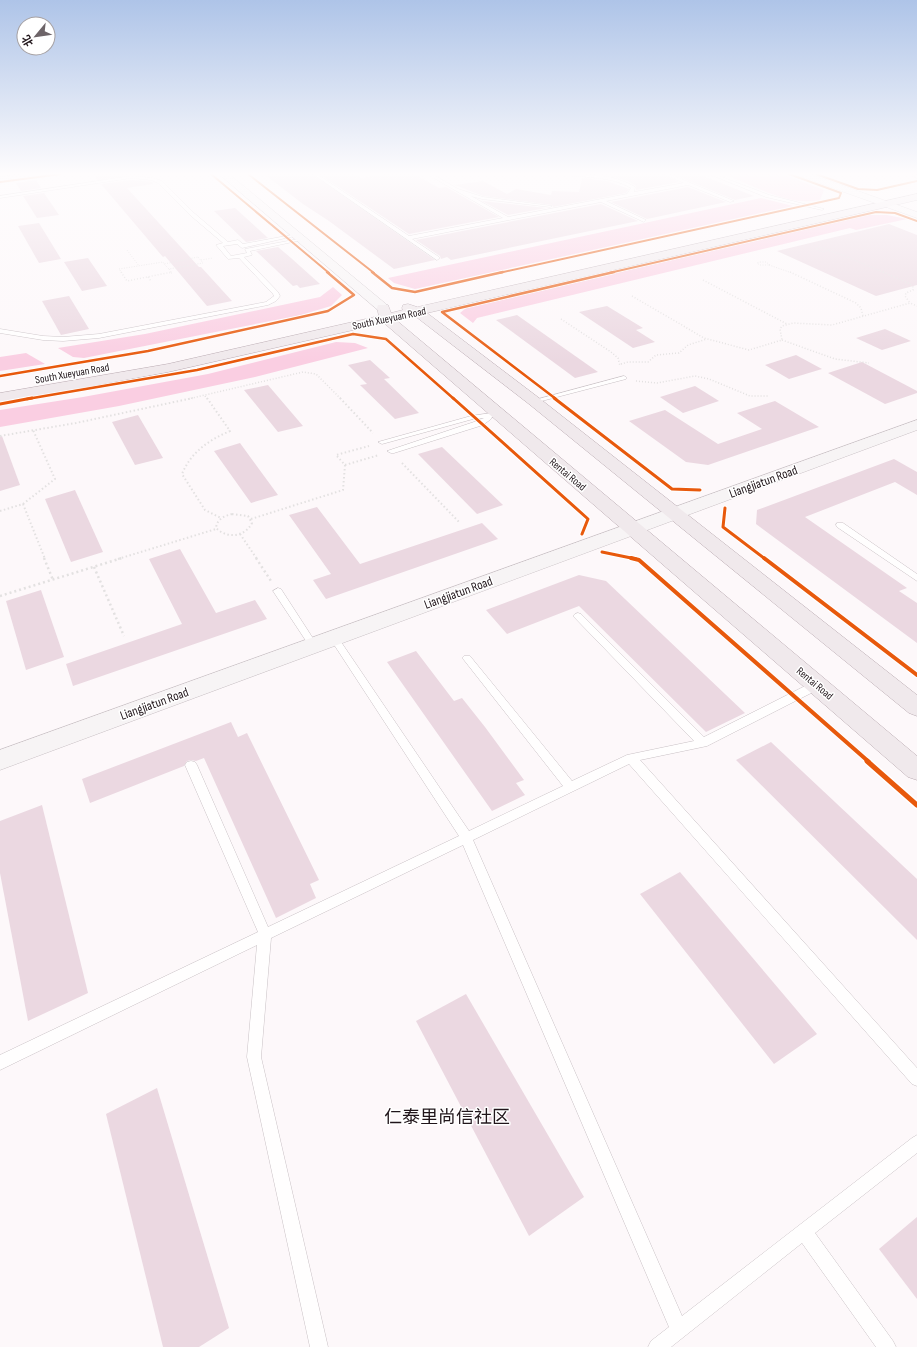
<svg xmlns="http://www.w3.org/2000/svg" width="917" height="1347" viewBox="0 0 917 1347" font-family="'Sofia Sans Condensed','Noto Sans SC',sans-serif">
	<rect width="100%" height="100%" fill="#fdf8fa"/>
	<path fill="#fcd6e7" d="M724,174h58l42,16 -4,10c-32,7 -67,-15 -96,-26z"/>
	<g fill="#facee2">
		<polygon points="761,198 793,206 415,289 394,283 388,278"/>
		<polygon points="866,215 887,215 907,219 856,230 850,228 477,318 473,323 460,313 466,308"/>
		<polygon points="333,287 342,295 331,306 301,315 84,358 73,357 58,348 145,334 320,297"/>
		<polygon points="336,342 355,343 368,348 255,377 119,406 0,427 0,410 83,397 208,374"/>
		<polygon points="26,353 45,364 0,371 0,357"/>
	</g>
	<g fill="#ebd8e1">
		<polygon points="93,174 152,174 152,176 131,175 98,180"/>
		<polygon points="264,174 312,174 435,260 394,269 329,221 303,204"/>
		<polygon points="319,174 354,174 361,178 385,174 414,174 439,188 446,187 499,217 409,234"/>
		<polygon points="597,174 663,174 679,182 636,190 636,186 628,181 610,176"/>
		<polygon points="672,174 698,174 754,196 735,200"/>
		<polygon points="582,178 607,181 629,189 626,193 553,207 552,205 483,196 455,185 483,181 507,194 516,189 551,195 552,191 579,192"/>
		<polygon points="36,180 41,188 21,191 16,183"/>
		<polygon points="131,180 152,182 153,184 127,188 199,267 201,267 232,301 207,306 165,256 163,257 101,184"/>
		<polygon points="688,187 726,202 647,219 611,202"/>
		<polygon points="44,193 59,215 37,218 23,196"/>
		<polygon points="482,201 546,208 508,215"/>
		<polygon points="601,204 638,221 451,260 447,257 441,259 440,256 416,240"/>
		<polygon points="235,208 268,238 246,242 214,211"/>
		<polygon points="39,223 61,259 39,263 18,226"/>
		<polygon points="889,224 917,235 917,285 876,296 777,251"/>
		<polygon points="278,247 291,258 320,284 300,288 297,285 293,286 256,251"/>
		<polygon points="88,258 107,286 82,291 64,262"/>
		<polygon points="69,296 89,329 61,335 42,301"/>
		<polygon points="607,306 643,328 636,330 655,342 633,348 579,312"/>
		<polygon points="517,315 598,372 575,378 496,320"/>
		<polygon points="885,329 911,341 882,350 856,338"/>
		<polygon points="796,355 822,369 789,379 765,365"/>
		<polygon points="370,360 390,378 384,379 419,413 395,419 360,385 367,384 348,365"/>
		<polygon points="862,362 917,391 917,393 885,404 828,373"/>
		<polygon points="268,385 303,426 278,432 244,390"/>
		<polygon points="695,386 719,401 683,413 660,397"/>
		<polygon points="775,401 819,427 708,465 686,462 629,421 665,410 718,444 762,429 737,413"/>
		<polygon points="138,415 163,458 135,465 112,422"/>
		<polygon points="2,436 20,485 0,491 0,437"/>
		<polygon points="240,443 278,495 251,503 214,451"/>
		<polygon points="442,447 503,505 477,514 418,454"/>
		<polygon points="894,459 917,472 917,495 895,482 805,517 907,588 899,591 917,603 917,643 756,524 757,510"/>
		<polygon points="75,490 103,552 71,562 45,499"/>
		<polygon points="317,507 360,564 482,523 498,539 326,599 313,580 331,574 289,515"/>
		<polygon points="180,549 216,613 255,600 267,619 73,686 66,664 182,624 149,559"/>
		<polygon points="579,575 606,581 745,713 706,732 579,606 507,634 486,610"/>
		<polygon points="41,590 64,657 26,670 6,601"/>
		<polygon points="416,651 454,701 462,698 485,727 524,780 516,783 525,795 492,811 387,662"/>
		<polygon points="231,722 238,737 247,733 319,880 310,884 316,898 276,918 204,758 196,761 191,760 187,761 184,766 90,803 82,779"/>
		<polygon points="771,742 917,879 917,940 736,760"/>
		<polygon points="42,805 88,993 28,1021 0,873 0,821"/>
		<polygon points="680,872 817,1034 774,1064 640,894"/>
		<polygon points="466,994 584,1197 529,1236 416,1021"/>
		<polygon points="157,1088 229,1328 199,1347 163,1347 106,1114"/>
		<polygon points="917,1217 917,1299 879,1249"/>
	</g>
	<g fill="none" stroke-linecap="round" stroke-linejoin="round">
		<defs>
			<g id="lane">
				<path d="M313,174h4l92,62 94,-18 -76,-44h5l26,15 25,8 69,9 -2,1 -68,-8 -11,-3 37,21 119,-23 4,-6c-20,-12 -43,-10 -65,-13l-2,-1c24,0 50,0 71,13l-1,5 50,-9 -20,-9h5l65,27 -4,1 -42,-17 -82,16 40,19 -2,2 -43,-20 -189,37 27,18 1,1 -3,2z"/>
				<polygon points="709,174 714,174 769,195 824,209 822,210 766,197"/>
				<polygon points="909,174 917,175 917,178 910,175"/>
				<polygon points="131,176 152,178 162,181 194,213 228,242 238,240 243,244 297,234 299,235 242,248 237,244 223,246 231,256 247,253 245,249 304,238 304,240 302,240 250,251 252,255 244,257 278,292 280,296 276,301 268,305 99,338 63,341 43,340 0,333 0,329 43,336 63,337 99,334 266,302 274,296 273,294 239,258 228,259 216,245 223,243 190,215 158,183 151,180 131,178 0,198 0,196"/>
				<polygon points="624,376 626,377 626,379 534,403 531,401"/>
				<polygon points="498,412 502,414 500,415 492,417 491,419 483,425 394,453 391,453 387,451 477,421 484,418 473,419 382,444 378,442 471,416"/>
				<polygon points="837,523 843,523 917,574 917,581 837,527 836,525"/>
				<polygon points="278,588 281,589 316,643 318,645 316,647 310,647 273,591"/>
				<polygon points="578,613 581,614 704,737 813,682 821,682 822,685 821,688 707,746 640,760 917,1068 917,1086 912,1084 629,764 473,840 682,1316 912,1138 917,1135 917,1153 815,1233 893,1341 896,1347 876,1347 802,1243 671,1347 648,1347 651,1341 669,1327 463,845 271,938 261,1057 328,1347 310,1347 247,1057 257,945 0,1070 0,1055 258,932 185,765 187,762 191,761 195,762 197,765 268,927 459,836 331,640 329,638 331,636 337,636 469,831 563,786 464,660 462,658 464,656 470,656 572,781 627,755 694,741 575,618 573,616 575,614"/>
			</g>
			<g id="secondary">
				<polygon points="24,174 48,174 43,177 0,183 0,177"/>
				<polygon points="219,174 229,174 386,304 388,307 386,310 378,310"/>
				<polygon points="797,174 810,174 917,212 917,218 799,176"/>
				<polygon points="917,420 917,430 0,770 0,750"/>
			</g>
			<polygon id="primary" points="917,194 917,200 427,313 539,398 917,695 917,716 909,713 529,404 415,316 396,320 917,756 917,780 908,777 384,323 168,372 0,403 0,393 168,364 379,316 377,308 378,305 388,305 391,313 403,310 402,308 403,305 408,304 417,307"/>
		</defs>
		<use href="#lane" stroke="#c9c1c5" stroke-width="1"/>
		<use href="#secondary" stroke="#c9c1c5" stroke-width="1"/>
		<use href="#primary" stroke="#b9aab1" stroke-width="1"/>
		<g stroke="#e3e1e1" stroke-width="1" stroke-dasharray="1 1.5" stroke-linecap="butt">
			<polygon points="818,247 830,250 823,252 816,249"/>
			<polyline points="127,250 139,266"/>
			<polyline points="829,251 840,254 885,273"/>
			<polygon points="198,257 203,263 169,269 164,264"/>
			<polyline points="201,260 213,258"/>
			<polygon points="760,262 766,262 770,265 760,265 757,263"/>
			<polyline points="769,265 792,273"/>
			<polyline points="169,269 172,273 169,273"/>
			<polyline points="122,273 119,269 163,262 164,264"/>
		</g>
		<g stroke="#e3e1e1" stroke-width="1.5" stroke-dasharray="1 2" stroke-linecap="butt">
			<polyline points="121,272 127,281 172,272"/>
			<polyline points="790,272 856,303 861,308 863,316"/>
			<polyline points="883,272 910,284 913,287 913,290 906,293 905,296 910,303"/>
			<polyline points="148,277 151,281"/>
			<polyline points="703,280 787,324"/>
			<polyline points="632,296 704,338 749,350 782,340 780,329 782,326 793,323 832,325 910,303 917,306"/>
			<polyline points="561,319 611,352 618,358 620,366"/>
			<polyline points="782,340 835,359 869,363"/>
			<polyline points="621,364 628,362 648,362 656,355 679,353 688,345 707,339"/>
			<polyline points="636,381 657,383 695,376 709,379 750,396 768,396"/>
			<polyline points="205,396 207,399"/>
			<polyline points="188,399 303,372 316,374 341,399"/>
		</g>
		<g stroke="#e3e1e1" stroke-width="2" stroke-dasharray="1.5 2.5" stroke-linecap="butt">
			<path d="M207,398l23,33c-21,9 -39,21 -48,43l23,36 16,8"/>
			<polyline points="340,398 373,433"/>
			<polyline points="0,436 76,423 193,398"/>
			<polyline points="402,463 460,523"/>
			<polyline points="345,465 379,455"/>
			<polyline points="23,504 55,479 33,430"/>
			<polyline points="0,511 23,504 45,559"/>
			<path d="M232,514l16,2 4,7c-7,14 -25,16 -36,5 1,-9 8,-12 16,-14z"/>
			<polyline points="251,519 343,490 345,465 336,455 369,446"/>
			<polyline points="240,534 257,559"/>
			<polyline points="118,559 216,529"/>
		</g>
		<g stroke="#e3e1e1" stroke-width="2.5" stroke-dasharray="2 3" stroke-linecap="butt">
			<polyline points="44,558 53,580"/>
			<polyline points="256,558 271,581"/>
			<polyline points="94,567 124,636"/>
			<polyline points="0,596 122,558"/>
		</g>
		<use href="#lane" fill="#fffefe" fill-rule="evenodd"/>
		<use href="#secondary" fill="#f7f4f5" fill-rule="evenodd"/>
		<use href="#primary" fill="#f0e9ec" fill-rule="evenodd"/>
		<defs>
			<g id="cycleway-far4">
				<polyline points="211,174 329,273"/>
				<polyline points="248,174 374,273"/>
				<polyline points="816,174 858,189 877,190 917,181"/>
				<polyline points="0,182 61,174"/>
				<polyline points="499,273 839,198 841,193 789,174"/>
				<polyline points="609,273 876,212 895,213 917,221"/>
			</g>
			<g id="cycleway-far3">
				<polyline points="372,272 392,288 415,292 503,272"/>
				<polyline points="0,376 148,351 328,311 354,295 327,272"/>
				<polyline points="27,399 197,370 353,334 386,339 454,399"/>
				<polyline points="556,399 442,312 614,272"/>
			</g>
			<g id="cycleway-far2">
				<polyline points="453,398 588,519 582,534"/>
				<polyline points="554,398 672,489 700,490"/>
				<polyline points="0,404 32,398"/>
				<polyline points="725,508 723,527 765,559"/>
				<polyline points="602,552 636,559"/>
			</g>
			<g id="cycleway-far1">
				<polyline points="631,558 639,560 869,762"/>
				<polyline points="764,558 917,675"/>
			</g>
			<polyline id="cycleway" points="867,761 917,805"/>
		</defs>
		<use href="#cycleway-far4" stroke="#fff" stroke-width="3"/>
		<use href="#cycleway-far3" stroke="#fff" stroke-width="4"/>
		<use href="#cycleway-far2" stroke="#fff" stroke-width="5"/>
		<use href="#cycleway-far1" stroke="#fff" stroke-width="6"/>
		<use href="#cycleway" stroke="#fff" stroke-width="8"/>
		<use href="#cycleway-far4" stroke="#e8590c" stroke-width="2"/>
		<use href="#cycleway-far3" stroke="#e8590c" stroke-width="2.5"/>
		<use href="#cycleway-far2" stroke="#e8590c" stroke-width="3"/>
		<use href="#cycleway-far1" stroke="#e8590c" stroke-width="4"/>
		<use href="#cycleway" stroke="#e8590c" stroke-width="5"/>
	</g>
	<linearGradient id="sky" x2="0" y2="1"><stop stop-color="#aec4e8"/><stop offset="0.48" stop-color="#fefcfd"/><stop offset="1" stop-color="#fefcfd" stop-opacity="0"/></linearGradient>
	<rect width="917" height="362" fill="url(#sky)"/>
	<g text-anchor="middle" stroke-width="3" stroke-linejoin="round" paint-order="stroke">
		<g font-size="11" fill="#20151a" stroke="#fff">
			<text transform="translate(389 318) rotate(-12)" y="4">South Xueyuan Road</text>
			<text transform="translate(72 373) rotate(-10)" y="4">South Xueyuan Road</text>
			<text transform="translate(568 474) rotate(40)" y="4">Rentai Road</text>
			<text transform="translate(815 683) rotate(40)" y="4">Rentai Road</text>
		</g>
		<g font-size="13" fill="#20151a" stroke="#fff">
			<text transform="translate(763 481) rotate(-20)" y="5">Liangjiatun Road</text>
			<text transform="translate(458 592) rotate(-20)" y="5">Liangjiatun Road</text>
			<text transform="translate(154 703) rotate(-20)" y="5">Liangjiatun Road</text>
		</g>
		<g font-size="18" fill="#20151a" stroke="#fff">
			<text x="447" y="1123">仁泰里尚信社区</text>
		</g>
	</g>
	<g transform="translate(36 36) rotate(241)"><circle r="19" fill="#ffffff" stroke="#a6a1a3"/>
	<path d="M0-3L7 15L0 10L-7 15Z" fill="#6d6468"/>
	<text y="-6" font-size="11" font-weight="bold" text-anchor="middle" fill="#20151a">北</text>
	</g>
</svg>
